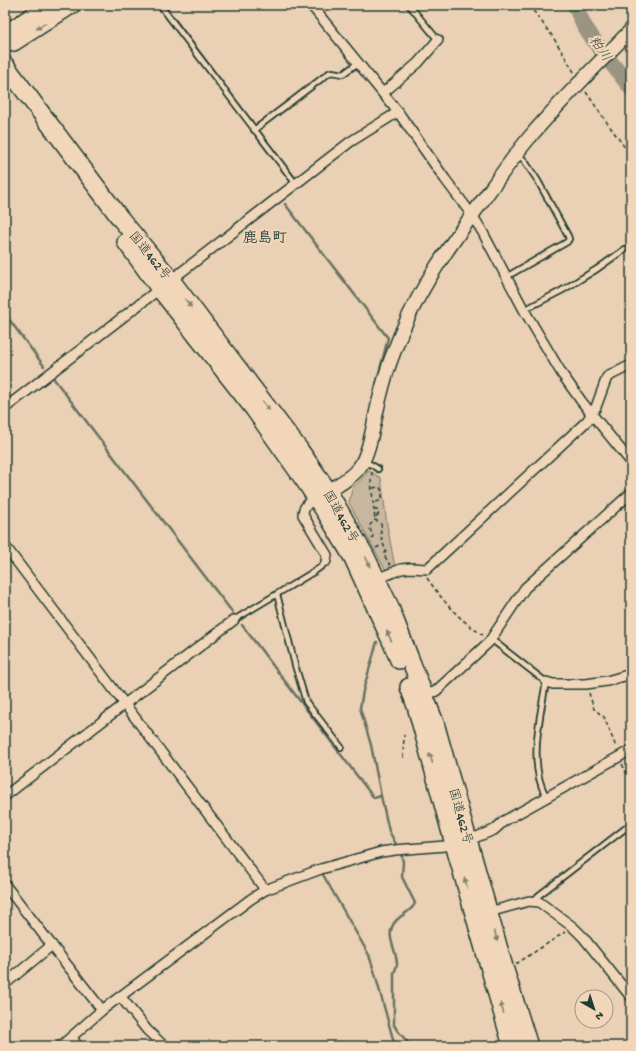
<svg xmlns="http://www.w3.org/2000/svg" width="636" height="1051" viewBox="0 0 636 1051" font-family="'Gochi Hand','Klee One',sans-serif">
	<rect width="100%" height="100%" fill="#ead0b4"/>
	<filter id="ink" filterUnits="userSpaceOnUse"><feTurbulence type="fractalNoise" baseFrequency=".025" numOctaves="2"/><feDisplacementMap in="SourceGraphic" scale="8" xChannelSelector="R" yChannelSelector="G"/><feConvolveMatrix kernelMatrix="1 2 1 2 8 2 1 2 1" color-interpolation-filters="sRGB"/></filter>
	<g filter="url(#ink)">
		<polygon fill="#c8b79e" stroke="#747a69" points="369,471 381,478 387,525 395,567 385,569 349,503 352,489"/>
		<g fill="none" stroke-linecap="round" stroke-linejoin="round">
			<g stroke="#687262" stroke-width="2.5">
				<polyline points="164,5 252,122"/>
				<polyline points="514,5 517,9"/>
				<polyline points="261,134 294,177"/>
				<polyline points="285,204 388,338 376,385"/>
				<polyline points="5,314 44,366"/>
				<polyline points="54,379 233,613"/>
				<polyline points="242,625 374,798 381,796 389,831 397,846"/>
				<polyline points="377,642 363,691 360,708 371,745 381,796"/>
				<path d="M401,853l2,9 -1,15 13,26c-3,10 -19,12 -23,24 -5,12 5,24 5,37 0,3 -2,6 -3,9v52l3,5 14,16"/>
				<polyline points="320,873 322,873 369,955 375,974 393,1039 395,1046"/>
			</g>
			<polyline stroke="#999581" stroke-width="16" points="575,5 583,24 598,46 631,88"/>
			<defs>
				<g id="lane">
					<polyline points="160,5 296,184"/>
					<polyline points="409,5 438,40"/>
					<polyline points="254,130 329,73 332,72 343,74 358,63"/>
					<polyline points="506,277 567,242 569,239 568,236 538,181 524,160 518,155"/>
					<polyline points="524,310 561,291 597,269 625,249"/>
					<polyline points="364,462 372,465 378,469"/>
					<polyline points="277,594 278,598 295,665 306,702 341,747"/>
					<polyline points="234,620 315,571 322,566 326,561"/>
					<path d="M491,639l55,43c-6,35 -18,83 0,114"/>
					<polyline points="534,901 538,896 631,824"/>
				</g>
				<g id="street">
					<polyline points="311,5 398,112 445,179 472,215 482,231 524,310 562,374 582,402 631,462"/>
					<polyline points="383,93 418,63 438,40"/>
					<polyline points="5,408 350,142 398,112"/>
					<path d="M316,498c-7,5 -13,8 -13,17l24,40 -1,6"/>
					<polyline points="5,546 261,884 265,890"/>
					<polyline points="377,579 401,569 411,568 427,569 587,421 596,407 607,377 631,365"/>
					<polyline points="546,682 553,684 586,684 607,681 631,674"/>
					<polyline points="425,696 436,691 489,642 525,588 631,493"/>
					<polyline points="5,796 234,620"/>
					<polyline points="5,885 102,1010"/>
					<polyline points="489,912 529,901 539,902 573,927 583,937 631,997"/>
					<polyline points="5,984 52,945"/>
					<polyline points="121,997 147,1030 164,1046"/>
					<polyline points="72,1037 77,1046"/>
					<polyline points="61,1046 102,1010 251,899 265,890 321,869 381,852 395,850 445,846 469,840 494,830 504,821 631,750"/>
				</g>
				<path id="secondary" d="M320,496c13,-8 29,-16 39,-28 11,-15 15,-48 20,-67 4,-17 9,-35 16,-52 18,-50 47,-93 78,-135 19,-26 36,-52 56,-76 32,-38 67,-72 102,-108"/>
				<g id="primary">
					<polyline points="5,33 48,5"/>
					<polyline points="5,45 14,43 73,5"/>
				</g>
				<g id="highway">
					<polyline points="5,65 120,218 171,280 299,449 328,491 365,555 389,605 435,723 504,967 529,1046"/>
					<polyline points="126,242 160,289 254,409 307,484 326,513 353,558 392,643 399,660"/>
					<polyline points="409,687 416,706 454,844 512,1046"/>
				</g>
			</defs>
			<use href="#lane" stroke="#1f3d34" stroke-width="8"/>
			<use href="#street" stroke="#1f3d34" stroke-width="12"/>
			<use href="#secondary" stroke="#1f3d34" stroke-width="16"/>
			<use href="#primary" stroke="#1f3d34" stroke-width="18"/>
			<use href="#highway" stroke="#1f3d34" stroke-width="20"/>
			<g stroke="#1f3d34" stroke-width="1.5" stroke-dasharray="4 3" stroke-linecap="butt">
				<polyline points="529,5 553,37 574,72"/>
				<polyline points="624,5 631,13"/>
				<polyline points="586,92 603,117 631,156"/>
				<polyline points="372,472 371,481 375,520"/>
				<polyline points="373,488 379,487 381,489 382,497 379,501 373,503"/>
				<polyline points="374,510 377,510 379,513 377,516 374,515"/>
				<path d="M372,539l1,-3 -3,-7v-4l5,-5c10,4 5,7 6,14 0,5 3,12 5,17l-2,4 6,10"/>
				<polyline points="376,548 382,545"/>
				<path d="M427,578c16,23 32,42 56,57"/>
				<polyline points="589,693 594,709 604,717 616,747"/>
				<polyline points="403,758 404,735"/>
				<polyline points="622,764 631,782"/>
				<polyline points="516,964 565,932"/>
				<polyline points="630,1046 631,1045"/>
			</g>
			<use href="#lane" stroke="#f2d6b9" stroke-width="4.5"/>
			<use href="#street" stroke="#f2d6b9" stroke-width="9"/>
			<use href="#secondary" stroke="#f2d6b9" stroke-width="13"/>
			<use href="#primary" stroke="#f2d6b9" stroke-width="15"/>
			<use href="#highway" stroke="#f2d6b9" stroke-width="17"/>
		</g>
		<defs><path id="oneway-solid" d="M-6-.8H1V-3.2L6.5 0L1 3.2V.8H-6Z"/></defs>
		<g fill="#7e8270">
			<use href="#oneway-solid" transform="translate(41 26) rotate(147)"/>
			<use href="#oneway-solid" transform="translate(188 303) rotate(53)"/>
			<use href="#oneway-solid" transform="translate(266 406) rotate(53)"/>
			<use href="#oneway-solid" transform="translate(368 562) rotate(64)"/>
			<use href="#oneway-solid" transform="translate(389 636) rotate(-115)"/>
			<use href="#oneway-solid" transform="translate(431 758) rotate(-105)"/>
			<use href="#oneway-solid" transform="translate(466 883) rotate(-106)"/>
			<use href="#oneway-solid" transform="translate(496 936) rotate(75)"/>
			<use href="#oneway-solid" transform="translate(502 1008) rotate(-106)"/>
		</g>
	</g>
	<g text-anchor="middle" stroke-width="4" stroke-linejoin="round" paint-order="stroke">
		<g font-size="13" fill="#1f3d34" stroke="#f2d6b9">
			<text transform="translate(151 255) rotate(51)" y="5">国道462号</text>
			<text transform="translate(342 516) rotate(60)" y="5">国道462号</text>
			<text transform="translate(462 816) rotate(74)" y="5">国道462号</text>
		</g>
		<g font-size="14" font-style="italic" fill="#314a40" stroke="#f2d6b9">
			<text transform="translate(601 48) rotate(55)" y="5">粕川</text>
		</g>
		<g font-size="15" font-weight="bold" fill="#1f3d34" stroke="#f2d6b9">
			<text x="265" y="242">鹿島町</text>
		</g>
	</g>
	<rect width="636" height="1051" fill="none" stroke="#f2d6b9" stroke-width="20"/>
	<rect x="10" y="10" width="616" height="1031" fill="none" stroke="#1f3d34" stroke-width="1.5" filter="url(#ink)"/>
	<g transform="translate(594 1009) rotate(141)"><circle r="19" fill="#f2d6b9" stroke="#9e9984"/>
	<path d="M0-3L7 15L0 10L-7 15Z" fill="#1f3d34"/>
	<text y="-6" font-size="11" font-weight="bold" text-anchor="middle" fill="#1f3d34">N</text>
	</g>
</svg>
